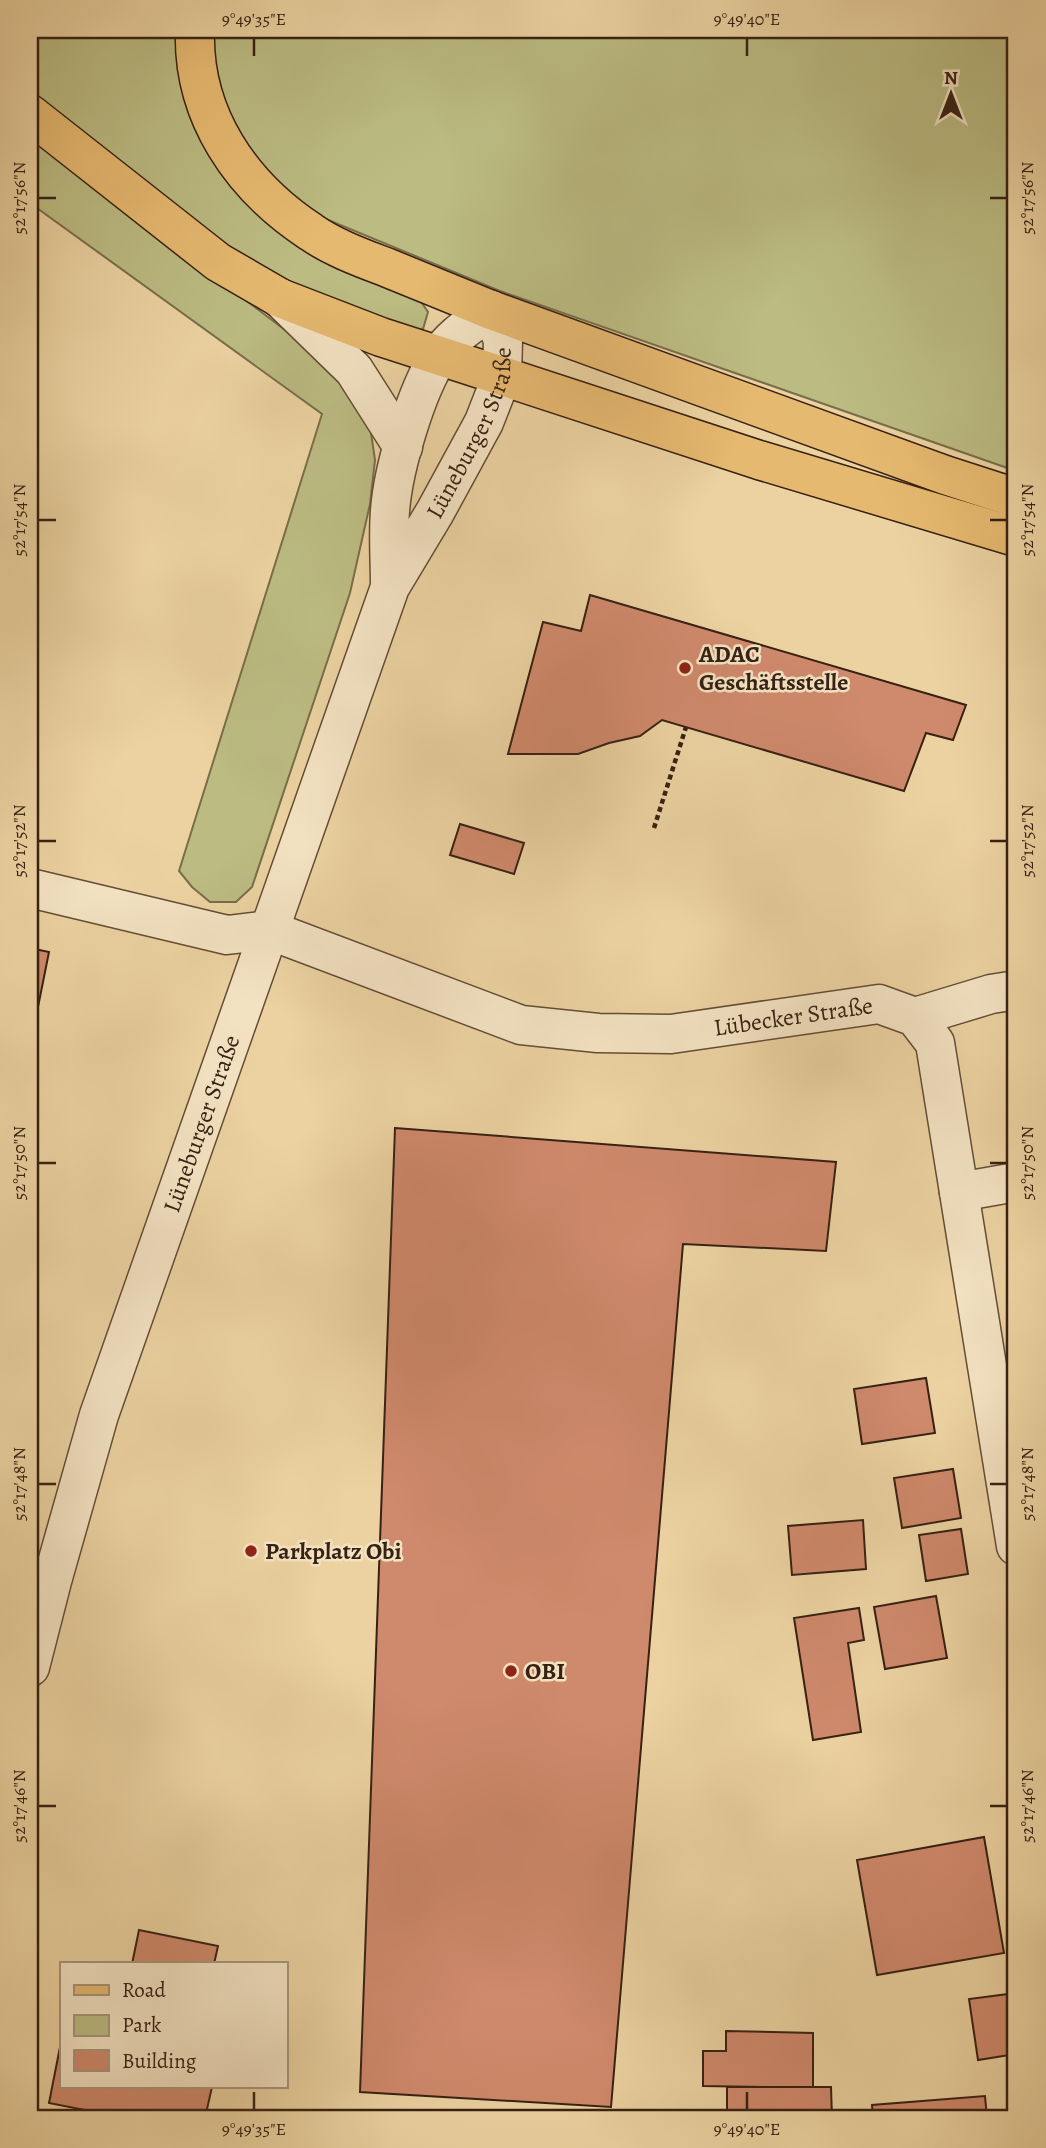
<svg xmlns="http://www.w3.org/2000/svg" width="1046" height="2148" viewBox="0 0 1046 2148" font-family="Alegreya,serif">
	<rect width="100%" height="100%" fill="#ecd2a1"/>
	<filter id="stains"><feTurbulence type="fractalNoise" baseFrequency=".00286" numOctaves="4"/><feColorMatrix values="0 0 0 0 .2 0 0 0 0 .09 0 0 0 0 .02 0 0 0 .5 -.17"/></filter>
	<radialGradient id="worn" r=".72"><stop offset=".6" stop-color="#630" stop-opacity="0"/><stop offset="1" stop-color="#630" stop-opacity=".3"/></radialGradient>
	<g fill="#bbbb82" stroke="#796e4a" stroke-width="2">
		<polygon points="30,30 182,30 205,137 415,293 428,312 423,329 405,332 367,320 225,250 30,91"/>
		<polygon points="212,30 1016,30 1016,471 500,291 321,217 279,186 229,123 210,48"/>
		<polygon points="30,125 231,289 334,367 370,426 375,460 370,504 350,593 252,887 236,902 210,902 192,887 179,871 322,414 30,203"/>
	</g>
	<g fill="#cf896c" stroke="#372113" stroke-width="2">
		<polygon points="590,595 966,705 953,740 926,733 904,791 662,720 640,736 609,743 578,754 508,754 543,622 581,631"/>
		<polygon points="460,824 524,843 514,874 450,855"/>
		<polygon points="30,948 49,952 30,1047"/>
		<polygon points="395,1128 836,1162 826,1251 683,1244 611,2107 360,2092"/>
		<polygon points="926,1378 935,1433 862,1444 854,1389"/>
		<polygon points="953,1469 961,1518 902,1528 894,1478"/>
		<polygon points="863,1520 866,1569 792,1575 788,1526"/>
		<polygon points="961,1529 968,1574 926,1581 919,1535"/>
		<polygon points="936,1596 947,1658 885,1669 874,1607"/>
		<polygon points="859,1608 864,1640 848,1643 861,1732 813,1740 794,1618"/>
		<polygon points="984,1837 1004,1953 877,1975 857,1860"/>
		<polygon points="139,1930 218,1946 214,1964 132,1964"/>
		<polygon points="1016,1993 1016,2054 978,2060 969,1999"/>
		<polygon points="726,2031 813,2033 813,2088 703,2086 703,2051 726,2051"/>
		<polygon points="61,2042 61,2087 212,2087 205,2118 125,2118 49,2103"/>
		<polygon points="727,2087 831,2087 832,2118 727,2118"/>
		<polygon points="985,2096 987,2118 873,2118 872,2105"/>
	</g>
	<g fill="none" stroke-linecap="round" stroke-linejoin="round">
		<defs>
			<g id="minor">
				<polyline points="280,298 354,370 403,447"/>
				<path id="s1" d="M30,888l197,47 42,-5 252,95 77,8 73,1 208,-30 36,13 20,26 81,503"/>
				<polyline points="915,1017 991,994 1016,990"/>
				<polyline points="959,1192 1016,1182"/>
				<path id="s2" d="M30,1667l22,-86 47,-166 291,-828 45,-75 49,-90 18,-46 1,-36 -12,-30c-19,14 -40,26 -52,46 -23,35 -46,113 -49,155 -2,25 0,51 0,76"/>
			</g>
			<g id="major">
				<path d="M195,30c-3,85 46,156 116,202 23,16 51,26 77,36 34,14 69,28 103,42"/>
				<polyline points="30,114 218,262 280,298 381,337 502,376"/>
			</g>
			<g id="highway">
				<polyline points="491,310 945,475 1016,498"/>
				<polyline points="502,376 759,460 1016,537"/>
			</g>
		</defs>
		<use href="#minor" stroke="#644d36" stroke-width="41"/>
		<use href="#major" stroke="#372113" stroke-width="41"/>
		<use href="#highway" stroke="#372113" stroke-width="41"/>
		<polyline stroke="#372113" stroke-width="4.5" stroke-dasharray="5 3.5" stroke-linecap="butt" points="654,828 686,727"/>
		<use href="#minor" stroke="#f3e2c2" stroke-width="38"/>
		<use href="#major" stroke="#e6b970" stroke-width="38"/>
		<use href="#highway" stroke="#e6b970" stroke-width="38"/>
	</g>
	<path fill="none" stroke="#372113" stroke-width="2.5" d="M254,38v18M747,38v18M38,198h18M990,198h17M38,520h18M990,520h17M38,841h18M990,841h17M38,1163h18M990,1163h17M38,1484h18M990,1484h17M38,1806h18M990,1806h17M254,2092v18M747,2092v18"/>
	<g fill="#8f2418" stroke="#f3e2c2" stroke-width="2.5">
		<circle cx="685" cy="668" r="7"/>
		<circle cx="251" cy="1551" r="7"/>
		<circle cx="511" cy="1671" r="7"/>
	</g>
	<g text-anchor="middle" stroke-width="5" stroke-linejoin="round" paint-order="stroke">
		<g font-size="24" fill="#372113" stroke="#f3e2c2">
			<text dy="8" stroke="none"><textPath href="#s2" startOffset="1314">Lüneburger Straße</textPath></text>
			<text dy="8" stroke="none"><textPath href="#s1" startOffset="788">Lübecker Straße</textPath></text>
			<text dy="8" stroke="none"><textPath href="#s2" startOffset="570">Lüneburger Straße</textPath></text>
		</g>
		<g font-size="24" font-weight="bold" fill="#372113" stroke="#f3e2c2" text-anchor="start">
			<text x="699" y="662">ADAC<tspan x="699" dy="28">Geschäftsstelle</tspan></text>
			<text x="265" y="1559">Parkplatz Obi</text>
			<text x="525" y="1679">OBI</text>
		</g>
	</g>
	<rect width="1046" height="2148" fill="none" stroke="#ecd2a1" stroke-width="77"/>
	<rect x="60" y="1962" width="228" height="126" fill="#f3e2c2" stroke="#a8957c" stroke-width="2"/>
	<rect x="74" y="1985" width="35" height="10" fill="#e6b970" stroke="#a8957c" stroke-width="2"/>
	<text x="122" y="1997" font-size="21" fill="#372113">Road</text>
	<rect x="74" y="2015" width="35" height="21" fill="#bbbb82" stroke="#a8957c" stroke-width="2"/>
	<text x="122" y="2032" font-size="21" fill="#372113">Park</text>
	<rect x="74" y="2050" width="35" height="21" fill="#cf896c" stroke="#a8957c" stroke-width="2"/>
	<text x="122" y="2068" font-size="21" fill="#372113">Building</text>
	<g transform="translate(951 94)" stroke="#f3e2c2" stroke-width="5" paint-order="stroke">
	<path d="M0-5L12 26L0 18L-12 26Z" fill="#372113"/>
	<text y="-10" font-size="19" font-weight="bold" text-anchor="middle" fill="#372113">N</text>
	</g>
	<rect x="38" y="38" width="969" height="2072" fill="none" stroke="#372113" stroke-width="2.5"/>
	<g font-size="18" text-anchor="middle" fill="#372113">
		<text x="254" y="25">9°49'35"E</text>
		<text x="747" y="25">9°49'40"E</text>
		<text transform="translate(19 198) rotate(-90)" y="6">52°17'56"N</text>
		<text transform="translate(1027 198) rotate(-90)" y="6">52°17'56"N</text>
		<text transform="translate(19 520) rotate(-90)" y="6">52°17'54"N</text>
		<text transform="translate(1027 520) rotate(-90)" y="6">52°17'54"N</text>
		<text transform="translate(19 841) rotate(-90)" y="6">52°17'52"N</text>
		<text transform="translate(1027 841) rotate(-90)" y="6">52°17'52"N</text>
		<text transform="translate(19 1163) rotate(-90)" y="6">52°17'50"N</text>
		<text transform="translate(1027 1163) rotate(-90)" y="6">52°17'50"N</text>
		<text transform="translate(19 1484) rotate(-90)" y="6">52°17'48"N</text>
		<text transform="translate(1027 1484) rotate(-90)" y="6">52°17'48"N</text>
		<text transform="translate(19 1806) rotate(-90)" y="6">52°17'46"N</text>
		<text transform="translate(1027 1806) rotate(-90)" y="6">52°17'46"N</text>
		<text x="254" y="2135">9°49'35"E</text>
		<text x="747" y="2135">9°49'40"E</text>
	</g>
	<rect width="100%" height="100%" filter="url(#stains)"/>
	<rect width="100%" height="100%" fill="url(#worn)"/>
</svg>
